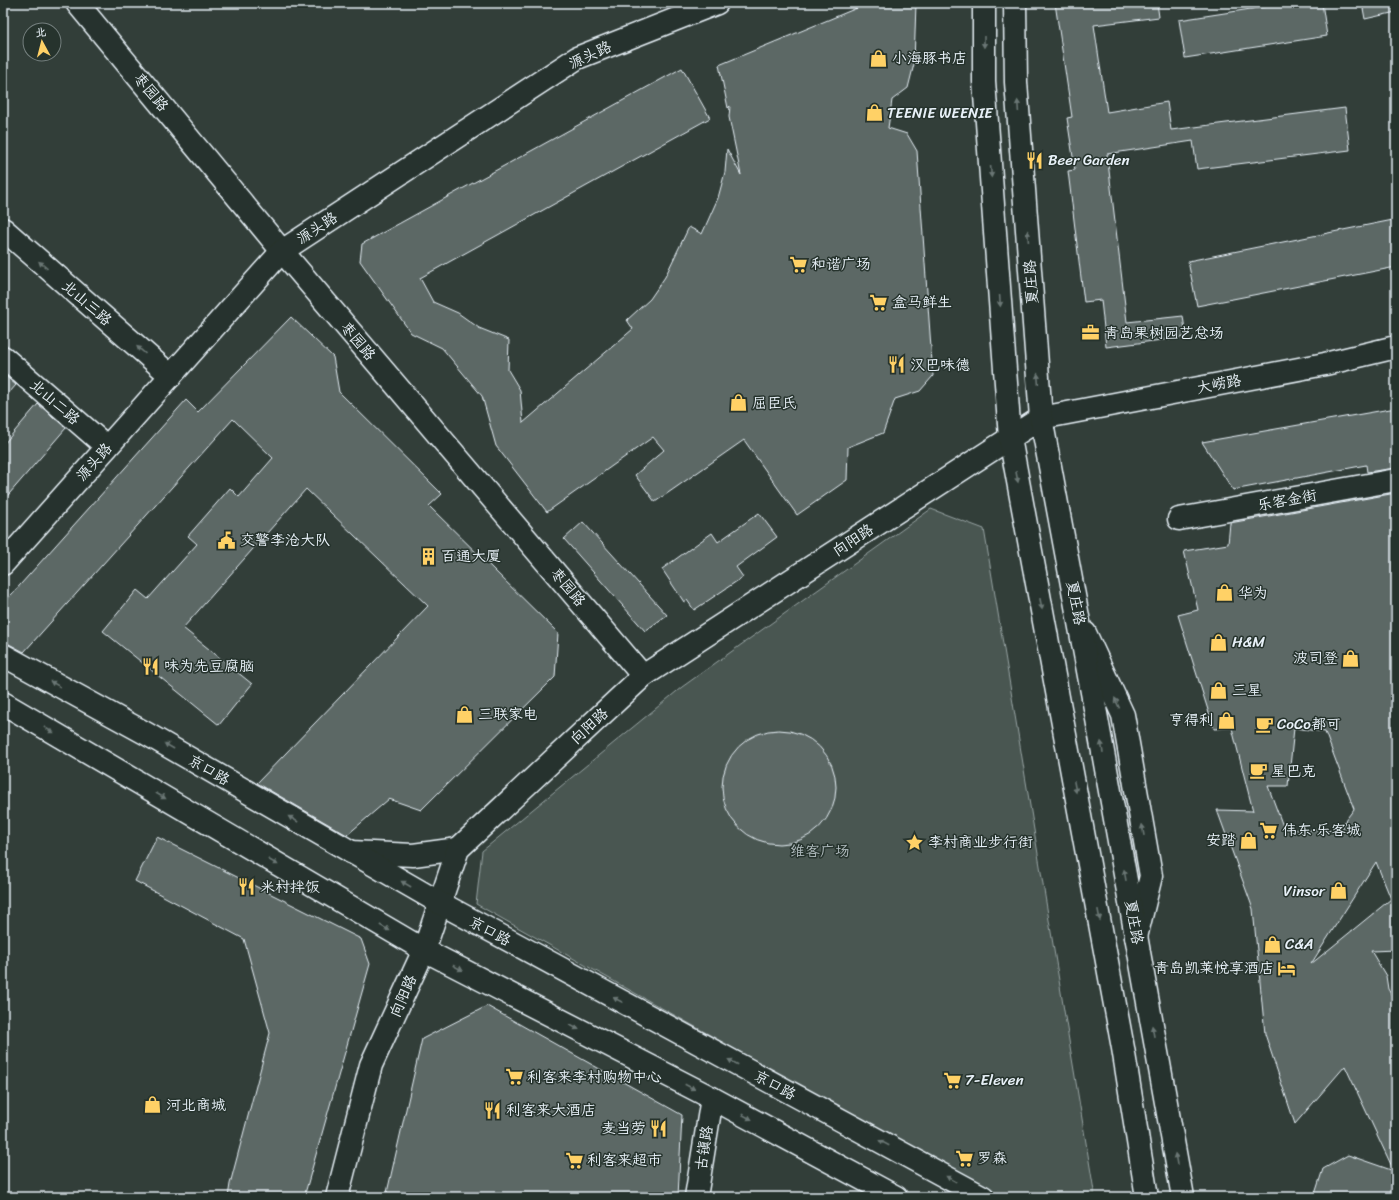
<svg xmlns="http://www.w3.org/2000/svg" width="1399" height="1200" viewBox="0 0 1399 1200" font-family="Sriracha,'LXGW WenKai TC',sans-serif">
	<rect width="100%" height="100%" fill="#323e39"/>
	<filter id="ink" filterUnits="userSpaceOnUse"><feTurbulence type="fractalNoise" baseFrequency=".025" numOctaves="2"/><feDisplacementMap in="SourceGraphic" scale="8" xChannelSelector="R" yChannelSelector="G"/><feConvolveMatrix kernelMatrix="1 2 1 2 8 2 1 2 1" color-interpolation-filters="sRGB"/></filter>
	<g filter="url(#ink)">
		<polygon fill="#495651" stroke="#98a4a4" points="931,509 984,529 1095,1197 999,1197 476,904 482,851 682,687"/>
		<g fill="#5c6865" stroke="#e8f1f8" fill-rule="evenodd">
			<polygon points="869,3 916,3 914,64 908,88 892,100 888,128 907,134 917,151 933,376 920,391 895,399 883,433 848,447 847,480 797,515 744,440 655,502 635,475 664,450 653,437 547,512 496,446 482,396 442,348 411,333 360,261 362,244 682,68 710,118 420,278 433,302 458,313 479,328 509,340 508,370 520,390 523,423 633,329 627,320 650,299 665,277 689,227 702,234 718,198 725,172 727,149 741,175 729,117 730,106 728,108 719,65"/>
			<polygon points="1055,3 1157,3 1159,17 1094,25 1107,112 1167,102 1171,130 1345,108 1350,150 1197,169 1193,141 1107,154 1127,322 1183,316 1186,337 1106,347 1101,300 1084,302 1068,171 1075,170 1067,118 1072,117"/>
			<polygon points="1290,3 1322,3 1327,36 1185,58 1179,20"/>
			<polygon points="1362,3 1396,3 1396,12 1365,19"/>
			<polygon points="1393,220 1396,234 1396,267 1197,306 1188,261"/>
			<polygon points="291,317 333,357 339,392 442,494 429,506 558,633 555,677 421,810 389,799 347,835 257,783 428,606 306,489 183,628 252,684 219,725 103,631 137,590 148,599 197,544 188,536 230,488 239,497 273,458 233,419 24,652 9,644 3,643 3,604 186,400 198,412"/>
			<polygon points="3,374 16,385 3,400"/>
			<polygon points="38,404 66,428 3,501 3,445"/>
			<polygon points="1396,408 1396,468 1367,472 1366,465 1233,490 1202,442"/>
			<path d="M1396,493v457l-25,1 15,25 2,13 8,14v194h-82l9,-28 25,-14 46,16 -49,-105 -50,58 -30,-90 -12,-125 -36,-99 36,1 -21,-83 -18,1 -36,-114 20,-5 -14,-59 44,-7 2,-21zM1294,728l31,4 29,77 -9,12 -3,10 -58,-2 -16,-43h20zM1376,862l15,37 -80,65z"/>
			<polygon points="759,513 777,537 736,567 743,577 694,610 687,600 684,602 662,569 712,533 718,542"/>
			<polygon points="583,522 667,615 645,631 564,539"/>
			<circle cx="779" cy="787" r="57"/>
			<polygon points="157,837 361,939 370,964 304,1197 228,1197 230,1184 270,1033 244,939 135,881"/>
			<polygon points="487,1006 682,1115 678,1197 386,1197 422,1039"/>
		</g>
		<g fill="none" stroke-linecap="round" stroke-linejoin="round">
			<defs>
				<g id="minor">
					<polyline points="77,3 282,251 643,676"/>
					<polyline points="3,229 171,376"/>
					<polyline points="3,357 107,447"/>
					<polyline points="1179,519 1396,480"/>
					<polyline points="3,564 282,251 577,58 717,3"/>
					<polyline points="1085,633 1123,715 1151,876 1136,937"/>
					<polyline points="351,852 413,855 458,849"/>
					<polyline points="337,1197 371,1065 424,950 458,849 643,676 1041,418 1325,364 1396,347"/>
					<polyline points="696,1197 712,1098"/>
				</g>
				<g id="major">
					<polyline points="984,3 984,81 1010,438 1123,1048 1147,1197"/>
					<polyline points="1015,3 1016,82 1041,418 1097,719 1183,1197"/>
					<polyline points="3,655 147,734 440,903 983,1197"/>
					<polyline points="3,703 424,950 712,1098 896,1197"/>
				</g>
			</defs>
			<use href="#minor" stroke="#e8f1f8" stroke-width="25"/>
			<use href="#major" stroke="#e8f1f8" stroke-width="25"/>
			<use href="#minor" stroke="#26332d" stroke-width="22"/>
			<use href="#major" stroke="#26332d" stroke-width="22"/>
		</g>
		<defs><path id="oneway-solid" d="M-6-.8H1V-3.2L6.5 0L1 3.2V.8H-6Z"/></defs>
		<g fill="#6a7674">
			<use href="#oneway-solid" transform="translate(984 42) rotate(90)"/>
			<use href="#oneway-solid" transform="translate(1018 106) rotate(-94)"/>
			<use href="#oneway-solid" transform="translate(991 172) rotate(86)"/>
			<use href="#oneway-solid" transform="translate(1028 236) rotate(-94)"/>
			<use href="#oneway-solid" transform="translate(43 265) rotate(-139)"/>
			<use href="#oneway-solid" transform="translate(1000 301) rotate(86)"/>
			<use href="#oneway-solid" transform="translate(141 350) rotate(-139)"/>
			<use href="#oneway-solid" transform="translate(1038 379) rotate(-94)"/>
			<use href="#oneway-solid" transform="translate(1017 477) rotate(79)"/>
			<use href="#oneway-solid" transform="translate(1041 604) rotate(79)"/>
			<use href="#oneway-solid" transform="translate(55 684) rotate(-151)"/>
			<use href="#oneway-solid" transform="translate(1117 703) rotate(-115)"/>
			<use href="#oneway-solid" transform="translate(49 730) rotate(30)"/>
			<use href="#oneway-solid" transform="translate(169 746) rotate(-150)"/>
			<use href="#oneway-solid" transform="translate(1102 747) rotate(-100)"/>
			<use href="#oneway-solid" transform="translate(1075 787) rotate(79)"/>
			<use href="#oneway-solid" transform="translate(161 796) rotate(30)"/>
			<use href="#oneway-solid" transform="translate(293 819) rotate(-150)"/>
			<use href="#oneway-solid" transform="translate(1143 830) rotate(-100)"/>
			<use href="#oneway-solid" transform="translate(273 862) rotate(30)"/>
			<use href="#oneway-solid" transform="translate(1125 875) rotate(-100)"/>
			<use href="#oneway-solid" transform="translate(406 884) rotate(-150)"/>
			<use href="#oneway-solid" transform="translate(1099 915) rotate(79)"/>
			<use href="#oneway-solid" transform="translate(385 928) rotate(30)"/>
			<use href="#oneway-solid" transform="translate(458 968) rotate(27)"/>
			<use href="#oneway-solid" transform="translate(618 1000) rotate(-152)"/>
			<use href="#oneway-solid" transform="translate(574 1027) rotate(27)"/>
			<use href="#oneway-solid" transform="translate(1153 1031) rotate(-100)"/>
			<use href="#oneway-solid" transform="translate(733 1062) rotate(-152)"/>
			<use href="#oneway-solid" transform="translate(690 1087) rotate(27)"/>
			<use href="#oneway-solid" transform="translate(747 1117) rotate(28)"/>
			<use href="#oneway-solid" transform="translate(884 1143) rotate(-152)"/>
			<use href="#oneway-solid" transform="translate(1176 1159) rotate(-100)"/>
			<use href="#oneway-solid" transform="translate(951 1179) rotate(-151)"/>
		</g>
	</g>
	<defs>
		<symbol id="shop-bare" viewBox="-9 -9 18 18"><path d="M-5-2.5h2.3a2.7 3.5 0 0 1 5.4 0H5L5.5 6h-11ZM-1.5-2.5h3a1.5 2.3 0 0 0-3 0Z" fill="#ffd166" stroke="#26332d" stroke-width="2.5" paint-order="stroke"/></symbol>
		<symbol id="restaurant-bare" viewBox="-9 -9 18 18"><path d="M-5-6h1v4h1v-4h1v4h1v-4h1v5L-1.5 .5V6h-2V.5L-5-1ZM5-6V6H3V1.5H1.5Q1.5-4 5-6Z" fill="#ffd166" stroke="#26332d" stroke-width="2.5" paint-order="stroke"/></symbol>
		<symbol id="supermarket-bare" viewBox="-9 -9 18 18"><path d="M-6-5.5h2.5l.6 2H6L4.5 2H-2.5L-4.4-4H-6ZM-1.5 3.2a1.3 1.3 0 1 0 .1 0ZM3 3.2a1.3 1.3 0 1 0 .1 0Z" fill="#ffd166" stroke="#26332d" stroke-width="2.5" paint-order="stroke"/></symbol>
		<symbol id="office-bare" viewBox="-9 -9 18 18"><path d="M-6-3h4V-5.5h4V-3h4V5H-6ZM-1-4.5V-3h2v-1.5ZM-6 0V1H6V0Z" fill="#ffd166" stroke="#26332d" stroke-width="2.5" paint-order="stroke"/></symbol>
		<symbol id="civic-bare" viewBox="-9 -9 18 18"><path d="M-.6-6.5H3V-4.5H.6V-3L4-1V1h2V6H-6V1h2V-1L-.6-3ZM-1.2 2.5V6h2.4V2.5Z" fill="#ffd166" stroke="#26332d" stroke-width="2.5" paint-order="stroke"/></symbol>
		<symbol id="building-bare" viewBox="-9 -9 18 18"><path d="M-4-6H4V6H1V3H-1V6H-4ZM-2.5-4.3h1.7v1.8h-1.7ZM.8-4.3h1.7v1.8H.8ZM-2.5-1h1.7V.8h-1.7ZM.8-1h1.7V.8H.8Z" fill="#ffd166" stroke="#26332d" stroke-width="2.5" paint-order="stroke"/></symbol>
		<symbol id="cafe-bare" viewBox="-9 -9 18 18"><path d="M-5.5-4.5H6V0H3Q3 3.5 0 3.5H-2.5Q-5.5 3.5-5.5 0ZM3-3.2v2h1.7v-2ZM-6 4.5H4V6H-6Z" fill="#ffd166" stroke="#26332d" stroke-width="2.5" paint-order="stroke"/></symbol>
		<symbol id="sight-bare" viewBox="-9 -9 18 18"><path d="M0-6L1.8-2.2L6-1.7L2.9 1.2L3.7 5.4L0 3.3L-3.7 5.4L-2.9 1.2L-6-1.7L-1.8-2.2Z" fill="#ffd166" stroke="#26332d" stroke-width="2.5" paint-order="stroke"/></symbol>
		<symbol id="hotel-bare" viewBox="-9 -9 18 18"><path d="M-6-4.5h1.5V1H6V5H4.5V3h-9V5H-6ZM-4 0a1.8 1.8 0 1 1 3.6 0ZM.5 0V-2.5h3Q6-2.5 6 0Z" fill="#ffd166" stroke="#26332d" stroke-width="2.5" paint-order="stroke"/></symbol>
	</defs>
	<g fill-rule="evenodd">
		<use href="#shop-bare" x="866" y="46" width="25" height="25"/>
		<use href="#shop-bare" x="862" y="100" width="25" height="25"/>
		<use href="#restaurant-bare" x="1022" y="148" width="25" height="25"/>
		<use href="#supermarket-bare" x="786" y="252" width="25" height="25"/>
		<use href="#supermarket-bare" x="866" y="290" width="25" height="25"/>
		<use href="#office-bare" x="1078" y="320" width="25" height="25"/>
		<use href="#restaurant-bare" x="884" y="352" width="25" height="25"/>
		<use href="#shop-bare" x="726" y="390" width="25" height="25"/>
		<use href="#civic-bare" x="214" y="528" width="25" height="25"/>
		<use href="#building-bare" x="416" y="544" width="25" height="25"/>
		<use href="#shop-bare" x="1212" y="580" width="25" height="25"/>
		<use href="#shop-bare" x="1206" y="630" width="25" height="25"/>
		<use href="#shop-bare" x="1338" y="646" width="25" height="25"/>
		<use href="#restaurant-bare" x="138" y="654" width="25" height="25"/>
		<use href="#shop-bare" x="1206" y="678" width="25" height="25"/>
		<use href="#shop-bare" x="452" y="702" width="25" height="25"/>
		<use href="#shop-bare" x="1214" y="708" width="25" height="25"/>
		<use href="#cafe-bare" x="1252" y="712" width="25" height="25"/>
		<use href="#cafe-bare" x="1246" y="758" width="25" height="25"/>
		<use href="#supermarket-bare" x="1256" y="818" width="25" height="25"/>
		<use href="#shop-bare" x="1236" y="828" width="25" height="25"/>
		<use href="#sight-bare" x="902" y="830" width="25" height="25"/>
		<use href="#restaurant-bare" x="234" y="874" width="25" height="25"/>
		<use href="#shop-bare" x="1326" y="878" width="25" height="25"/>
		<use href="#shop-bare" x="1260" y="932" width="25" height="25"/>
		<use href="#hotel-bare" x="1274" y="956" width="25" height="25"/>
		<use href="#supermarket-bare" x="502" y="1064" width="25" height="25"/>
		<use href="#supermarket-bare" x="940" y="1068" width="25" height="25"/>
		<use href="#shop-bare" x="140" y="1092" width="25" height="25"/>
		<use href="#restaurant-bare" x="480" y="1098" width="25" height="25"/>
		<use href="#restaurant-bare" x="646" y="1116" width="25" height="25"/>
		<use href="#supermarket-bare" x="952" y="1146" width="25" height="25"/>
		<use href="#supermarket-bare" x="562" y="1148" width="25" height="25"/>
	</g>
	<g text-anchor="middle" stroke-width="3" stroke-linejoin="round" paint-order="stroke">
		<g font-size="15" fill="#e8f1f8" stroke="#26332d">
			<text transform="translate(590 55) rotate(-25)" y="5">源头路</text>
			<text transform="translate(151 92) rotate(50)" y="5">枣园路</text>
			<text transform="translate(317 228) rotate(-33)" y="5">源头路</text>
			<text transform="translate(1031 282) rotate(-94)" y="5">夏庄路</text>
			<text transform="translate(87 303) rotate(41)" y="5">北山三路</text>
			<text transform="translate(358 341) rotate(50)" y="5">枣园路</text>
			<text transform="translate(1219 384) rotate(-11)" y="5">大崂路</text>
			<text transform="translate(55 402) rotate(41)" y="5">北山二路</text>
			<text transform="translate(94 462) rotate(-48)" y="5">源头路</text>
			<text transform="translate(1287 500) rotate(-10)" y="5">乐客金街</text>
			<text transform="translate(853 540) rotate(-33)" y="5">向阳路</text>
			<text transform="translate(568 587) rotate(50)" y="5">枣园路</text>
			<text transform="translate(1076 603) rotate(79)" y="5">夏庄路</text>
			<text transform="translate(589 726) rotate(-43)" y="5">向阳路</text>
			<text transform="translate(209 770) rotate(30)" y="5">京口路</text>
			<text transform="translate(1134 922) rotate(80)" y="5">夏庄路</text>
			<text transform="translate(490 931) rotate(28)" y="5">京口路</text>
			<text transform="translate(403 996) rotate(-66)" y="5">向阳路</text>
			<text transform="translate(775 1085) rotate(28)" y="5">京口路</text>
			<text transform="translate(704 1148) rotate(-81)" y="5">古镇路</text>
		</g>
		<g font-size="15" fill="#e8f1f8" stroke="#26332d" text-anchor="start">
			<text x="892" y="63">小海豚书店</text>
			<text x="887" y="118">TEENIE WEENIE</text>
			<text x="1048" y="165">Beer Garden</text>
			<text x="811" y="269">和谐广场</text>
			<text x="892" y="307">盒马鲜生</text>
			<text x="1104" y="338">青岛果树园艺总场</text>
			<text x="910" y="370">汉巴味德</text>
			<text x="752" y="408">屈臣氏</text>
			<text x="240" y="545">交警李沧大队</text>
			<text x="441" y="561">百通大厦</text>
			<text x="1238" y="598">华为</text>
			<text x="1232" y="647">H&amp;M</text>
			<text x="1338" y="663" text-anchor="end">波司登</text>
			<text x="164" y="671">味为先豆腐脑</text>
			<text x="1232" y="695">三星</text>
			<text x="478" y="719">三联家电</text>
			<text x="1214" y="725" text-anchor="end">亨得利</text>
			<text x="1277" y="729">CoCo都可</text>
			<text x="1271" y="776">星巴克</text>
			<text x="1282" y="835">伟东·乐客城</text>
			<text x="1236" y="845" text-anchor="end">安踏</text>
			<text x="928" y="847">李村商业步行街</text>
			<text x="260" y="892">米村拌饭</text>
			<text x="1325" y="896" text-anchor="end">Vinsor</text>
			<text x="1285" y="949">C&amp;A</text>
			<text x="1274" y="973" text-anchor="end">青岛凯莱悦享酒店</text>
			<text x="527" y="1082">利客来李村购物中心</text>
			<text x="965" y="1085">7-Eleven</text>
			<text x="166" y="1110">河北商城</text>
			<text x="506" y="1115">利客来大酒店</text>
			<text x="646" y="1133" text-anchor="end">麦当劳</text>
			<text x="977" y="1163">罗森</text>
			<text x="587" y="1165">利客来超市</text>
		</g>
		<g font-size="15" fill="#b0bbbe" stroke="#26332d">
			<text x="820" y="856">维客广场</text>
		</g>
	</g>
	<rect width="1399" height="1200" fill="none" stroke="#26332d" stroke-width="16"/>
	<rect x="8" y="8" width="1383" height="1184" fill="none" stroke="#e8f1f8" stroke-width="1.5" filter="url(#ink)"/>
	<g transform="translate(42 42) rotate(353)"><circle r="19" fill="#26332d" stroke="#747f7e"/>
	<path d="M0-3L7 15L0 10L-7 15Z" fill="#ffd166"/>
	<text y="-6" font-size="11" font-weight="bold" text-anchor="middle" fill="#e8f1f8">北</text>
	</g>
</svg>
